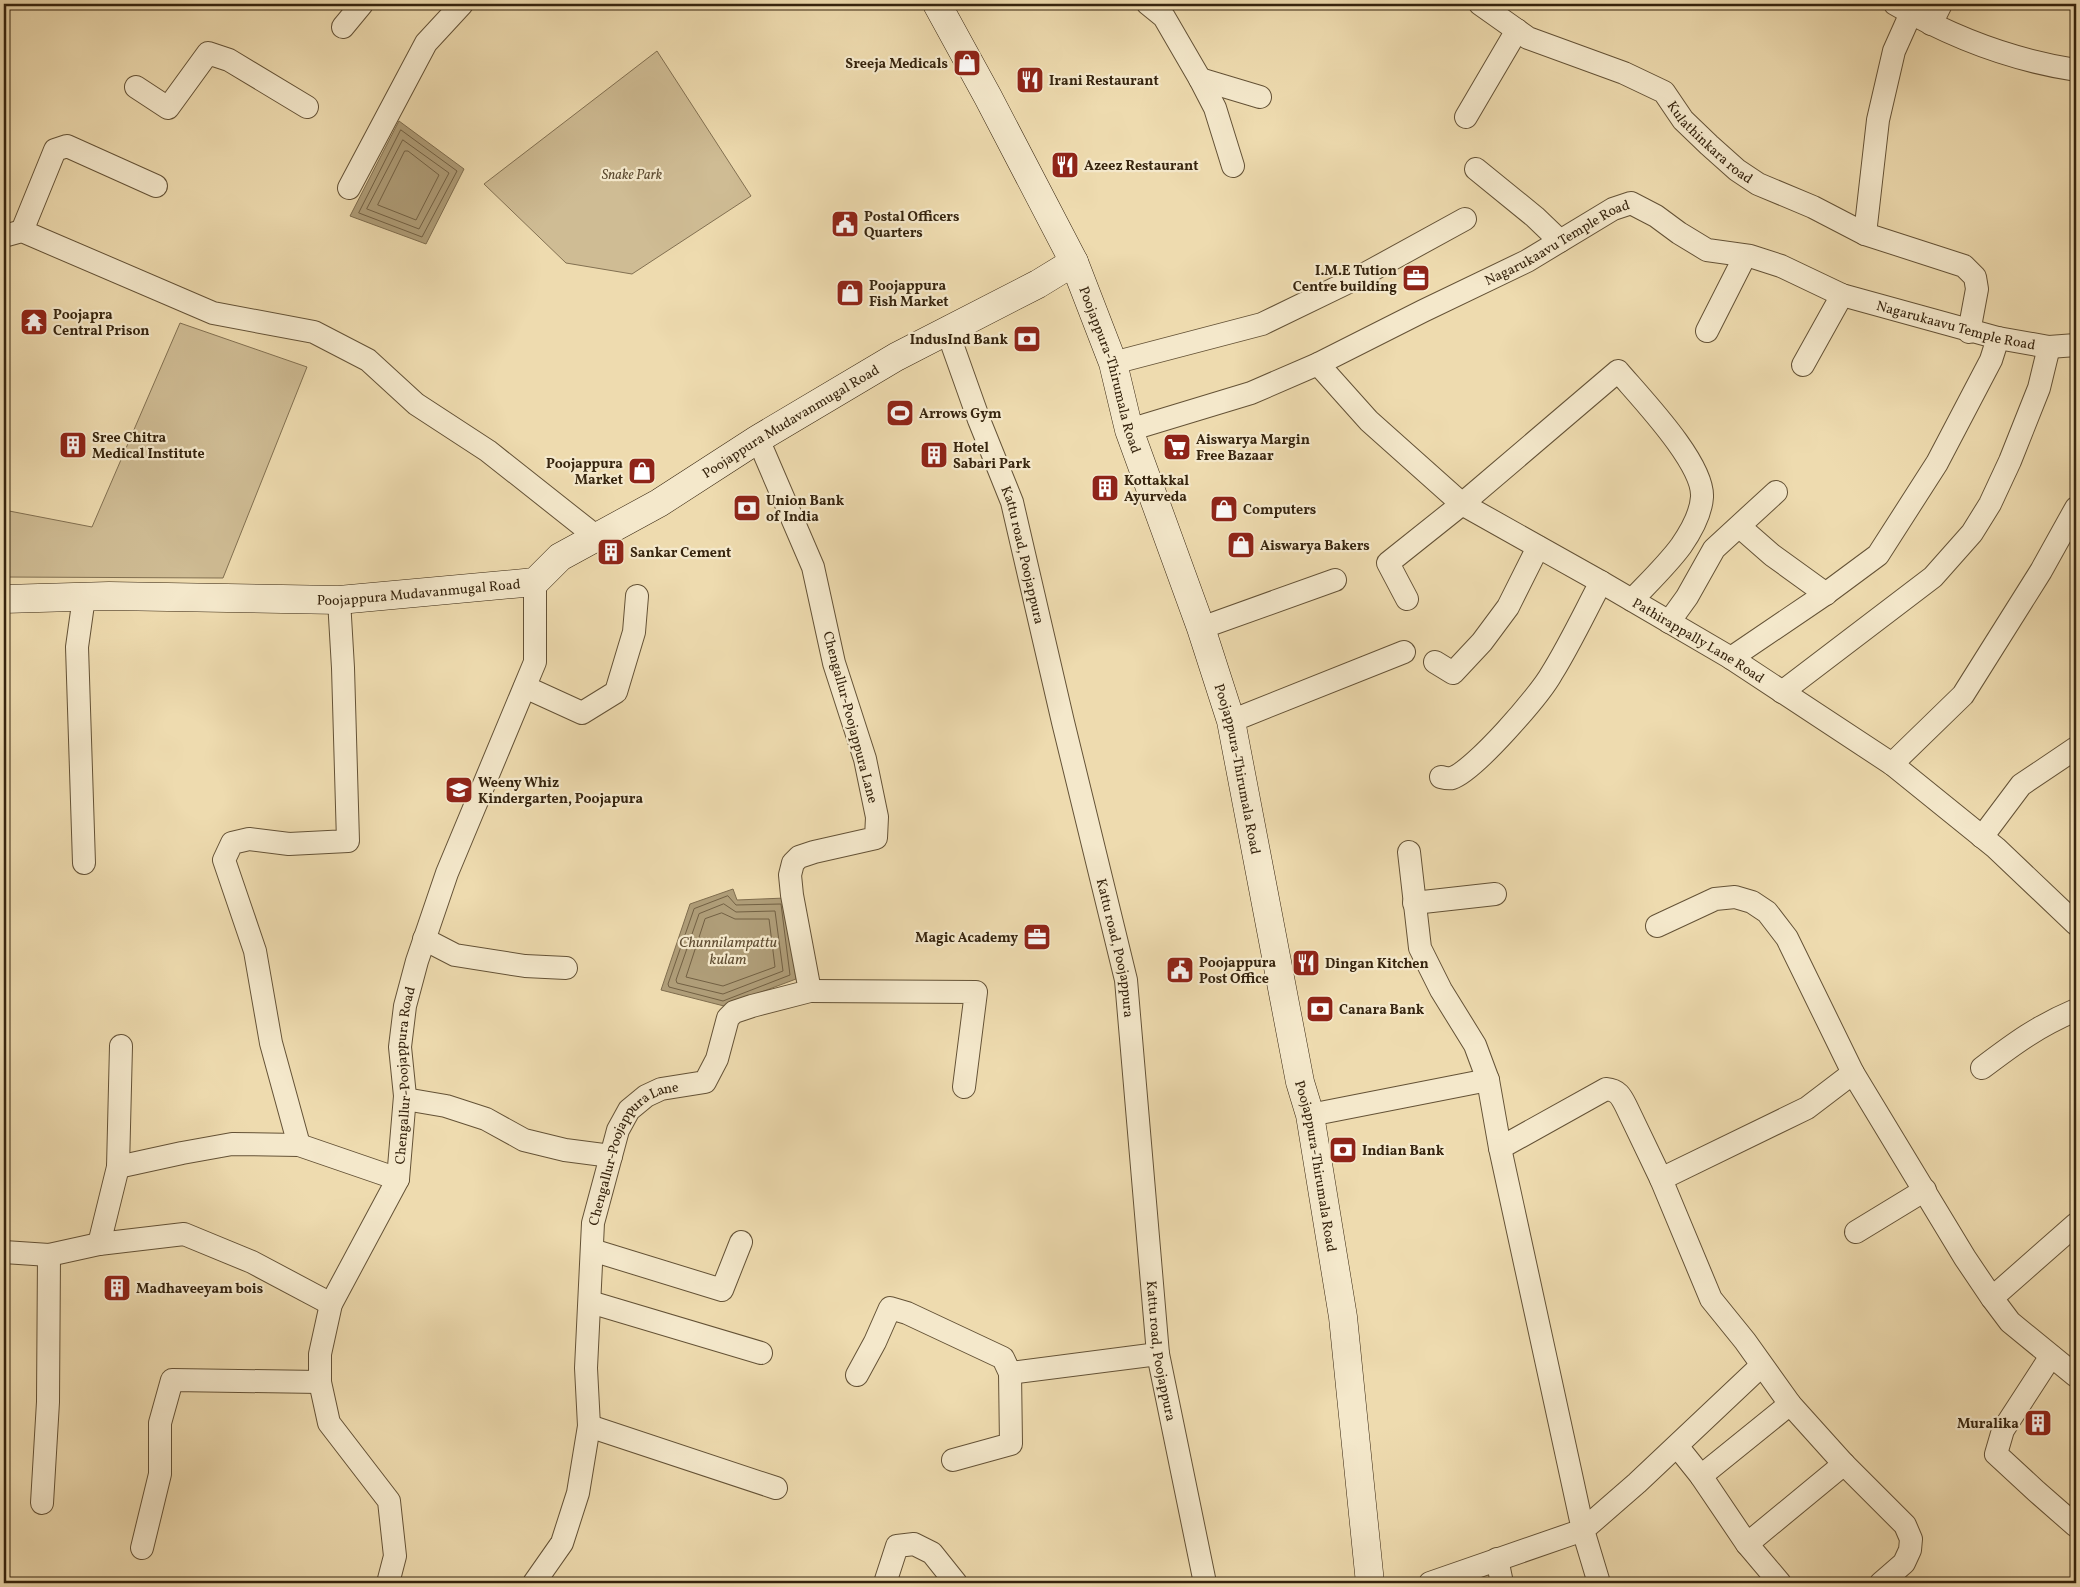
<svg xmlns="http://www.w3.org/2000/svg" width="2080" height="1587" viewBox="0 0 2080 1587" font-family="Vollkorn,serif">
	<rect width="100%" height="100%" fill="#eedbaf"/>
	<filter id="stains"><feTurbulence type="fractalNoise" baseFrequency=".004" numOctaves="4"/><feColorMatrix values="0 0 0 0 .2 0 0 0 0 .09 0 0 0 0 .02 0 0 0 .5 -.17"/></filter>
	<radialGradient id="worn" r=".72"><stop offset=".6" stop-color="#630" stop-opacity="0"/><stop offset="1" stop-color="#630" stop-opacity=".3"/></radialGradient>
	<g fill="#cfbc94" stroke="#827051">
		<polygon points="657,51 751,196 632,274 566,263 484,184"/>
		<polygon points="180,323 307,367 223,578 4,577 4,510 92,527"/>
	</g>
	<g fill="#af9d78" stroke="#7f6d4e">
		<polygon points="399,121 464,169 426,244 350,216"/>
		<polygon points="733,889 737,900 785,898 796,979 724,1006 661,990 690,904"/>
	</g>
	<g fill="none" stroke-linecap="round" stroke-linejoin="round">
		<g stroke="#726043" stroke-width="1">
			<polygon points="401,130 457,171 422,237 359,213"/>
			<polygon points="403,140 449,173 419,229 367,209"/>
			<polygon points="405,151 408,151 439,175 416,220 378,205"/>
			<polygon points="728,896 736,905 781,904 790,975 723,1001 669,987 668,984 694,909"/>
			<polygon points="724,904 736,912 775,911 783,971 723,994 677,983 676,980 699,914"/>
			<polygon points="722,913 735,919 769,919 775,967 723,986 686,977 705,919"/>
		</g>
		<defs>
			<g id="street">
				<polyline points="1148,4 1164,17 1200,79 1215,108 1233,166"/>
				<path id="s1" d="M1480,4l48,34 96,35 40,19 19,28 26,25 28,25 21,14 55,23 52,27 99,32 11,11 2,12 -8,43"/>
				<path d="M1895,4c56,33 117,56 181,66"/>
				<polyline points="1931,24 1941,4"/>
				<polyline points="343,27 362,4"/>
				<polyline points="1200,79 1260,97"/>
				<polyline points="136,87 168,108 208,53 229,60 307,107"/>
				<polyline points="1466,117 1517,30"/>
				<polyline points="1476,169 1535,217 1560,241"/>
				<polyline points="349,188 426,43 462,4"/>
				<polyline points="22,231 55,150 67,146 156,186"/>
				<polyline points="1865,234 1878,120 1894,51 1911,13"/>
				<polyline points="4,236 22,231 213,313 314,332 368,360 416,404 488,451 598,538"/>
				<path id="s2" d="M947,330l32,90 33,82 51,220 63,258 32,374 47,229"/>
				<polyline points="1707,331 1745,256"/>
				<polyline points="1113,363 1262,324 1363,275 1465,219"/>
				<path id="s3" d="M1318,364l51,57 93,83 139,78 130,76 161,106 104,84 80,76"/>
				<polyline points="1803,365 1842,295"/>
				<path id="s4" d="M1129,430l122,-37 67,-29 105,-53 104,-50 86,-52 18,-6 25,13 23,17 28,17 43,6 31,10 61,29 156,43 51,9 27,-2"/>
				<polyline points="1740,527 1772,555 1826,594"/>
				<polyline points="84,597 77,647 84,863"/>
				<path d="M1407,599l-19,-36 74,-59 156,-133c22,26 86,92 84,126 -1,16 -12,36 -21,49 -14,19 -33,37 -49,54"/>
				<polyline points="1669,622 1687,597 1714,549 1776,492"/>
				<polyline points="1201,628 1335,580"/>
				<polyline points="1731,658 1824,595 1878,555 1937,463 1991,360 1998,338"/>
				<polyline points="1435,662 1453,673 1482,642 1508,607 1538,547"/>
				<polyline points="525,687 582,713 616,692 634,632 637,596"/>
				<polyline points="1782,692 1933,577 1972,533 1990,504 2010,461 2039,388 2049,347"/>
				<polyline points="1231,721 1404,652"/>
				<polyline points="1892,764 1963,695 2041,571 2076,508"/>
				<path d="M1441,777c4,1 8,2 11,1 22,-7 88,-83 100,-105 18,-29 33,-61 49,-91"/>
				<polyline points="1982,837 2021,785 2076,748"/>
				<polyline points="1409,852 1420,948 1441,990 1475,1045 1488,1080 1500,1148 1583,1530 1430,1583"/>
				<polyline points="1414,903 1495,894"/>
				<polyline points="1657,926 1715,899 1735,897 1752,902 1767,912 1787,938 1853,1073"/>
				<polyline points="424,939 455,955 525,966 566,968"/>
				<polyline points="810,991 976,992 964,1087"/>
				<path d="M1982,1068c33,-25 56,-42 94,-58"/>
				<polyline points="405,1099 446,1106 486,1119 524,1140 565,1150 611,1156"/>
				<polyline points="1310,1115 1488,1080"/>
				<polyline points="299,1145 271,1043 255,951 224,860 232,843 249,839 289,844 348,841 343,668 339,600"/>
				<path d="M1500,1148l106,-59c12,1 15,7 20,17l35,73 146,-71 46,-35 112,185 27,40 18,24 66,54"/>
				<polyline points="118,1167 182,1153 232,1144 299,1145 398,1179"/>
				<polyline points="1661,1179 1711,1299 1745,1341 1790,1404 1844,1464 1905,1525 1911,1539 1910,1550 1904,1563 1881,1583"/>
				<polyline points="1856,1232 1925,1190"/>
				<polyline points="99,1244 118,1167 121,1046"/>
				<polyline points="592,1250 722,1290 741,1242"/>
				<polyline points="4,1252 49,1255 99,1244 184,1234 252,1262 331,1304"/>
				<polyline points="1992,1298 2076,1224"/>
				<polyline points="590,1302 761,1353"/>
				<polyline points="2051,1356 2003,1430 1996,1454 2036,1491 2076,1526"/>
				<polyline points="857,1375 875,1342 890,1308 907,1313 1003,1358 1010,1373 1158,1354"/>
				<polyline points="589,1426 776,1488"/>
				<polyline points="1677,1446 1701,1476 1747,1544 1780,1583"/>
				<polyline points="953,1460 1011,1444 1010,1373"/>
				<polyline points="1701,1476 1790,1404"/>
				<polyline points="42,1503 48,1402 49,1255"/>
				<polyline points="1747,1544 1844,1464"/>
				<polyline points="142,1548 160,1474 160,1423 172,1380 320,1382"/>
				<polyline points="1497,1559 1502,1583"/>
				<path id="s5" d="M388,1583l7,-27 -6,-55 -60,-78 -9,-41v-28l11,-50 67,-125 7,-83 -5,-49 5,-41 12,-45 30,-88 88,-211v-80"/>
				<path id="s6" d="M534,1583l28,-40 16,-50 11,-67 -3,-58 7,-145 25,-93 11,-20 17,-14 15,-7 44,-7 12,-23 11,-41 6,-6 18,-6 58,-15 -18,-96 -2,-20 3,-12 6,-6 15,-5 62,-14 1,-21 -12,-58 -31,-96 -21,-96 -55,-128"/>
				<polyline points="885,1583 897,1546 914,1544 932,1553 956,1583"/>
				<polyline points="1599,1583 1583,1530 1637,1483 1761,1366"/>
			</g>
			<g id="secondary">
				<path id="s7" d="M937,4l51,93 86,165 39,101 16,67 72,198 30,93 69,361 10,33 33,202 27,266"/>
				<path id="s8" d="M4,599l105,-3 230,4 196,-18 25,-25 99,-54 99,-64 138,-82 142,-73 36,-22"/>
			</g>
		</defs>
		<use href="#street" stroke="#645236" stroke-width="24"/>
		<use href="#secondary" stroke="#36240e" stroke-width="29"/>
		<use href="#street" stroke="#f4e8cb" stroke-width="22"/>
		<use href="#secondary" stroke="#f4e8cb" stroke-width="28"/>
	</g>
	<defs>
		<symbol id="shop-square" viewBox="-11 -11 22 22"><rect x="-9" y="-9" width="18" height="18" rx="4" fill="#8f2418" stroke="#f4e8cb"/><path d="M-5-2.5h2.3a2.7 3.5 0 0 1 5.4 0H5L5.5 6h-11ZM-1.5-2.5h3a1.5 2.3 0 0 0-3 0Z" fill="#fff"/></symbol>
		<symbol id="restaurant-square" viewBox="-11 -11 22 22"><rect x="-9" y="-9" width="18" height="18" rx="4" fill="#8f2418" stroke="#f4e8cb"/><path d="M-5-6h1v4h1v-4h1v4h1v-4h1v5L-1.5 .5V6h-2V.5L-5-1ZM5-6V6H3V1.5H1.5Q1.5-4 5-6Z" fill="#fff"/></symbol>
		<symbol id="civic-square" viewBox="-11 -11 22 22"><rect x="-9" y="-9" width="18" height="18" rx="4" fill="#8f2418" stroke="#f4e8cb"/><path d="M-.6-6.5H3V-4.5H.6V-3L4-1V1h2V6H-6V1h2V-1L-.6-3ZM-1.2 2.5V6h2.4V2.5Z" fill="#fff"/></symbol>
		<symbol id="office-square" viewBox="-11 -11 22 22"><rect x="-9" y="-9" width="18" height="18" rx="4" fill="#8f2418" stroke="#f4e8cb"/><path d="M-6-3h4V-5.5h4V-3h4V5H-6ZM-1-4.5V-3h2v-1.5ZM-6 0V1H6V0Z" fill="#fff"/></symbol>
		<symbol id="temple-square" viewBox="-11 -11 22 22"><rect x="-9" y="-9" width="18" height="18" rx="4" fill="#8f2418" stroke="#f4e8cb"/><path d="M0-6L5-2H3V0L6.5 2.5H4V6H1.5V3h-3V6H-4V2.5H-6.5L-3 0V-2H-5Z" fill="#fff"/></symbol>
		<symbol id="bank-square" viewBox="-11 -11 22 22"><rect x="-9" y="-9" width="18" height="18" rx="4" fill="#8f2418" stroke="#f4e8cb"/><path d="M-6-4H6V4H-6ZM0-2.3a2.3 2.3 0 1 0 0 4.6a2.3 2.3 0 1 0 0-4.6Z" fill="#fff"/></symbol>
		<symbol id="stadium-square" viewBox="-11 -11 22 22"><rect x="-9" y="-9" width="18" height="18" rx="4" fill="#8f2418" stroke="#f4e8cb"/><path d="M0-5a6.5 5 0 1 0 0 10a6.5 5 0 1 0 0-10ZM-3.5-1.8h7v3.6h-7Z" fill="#fff"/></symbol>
		<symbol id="building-square" viewBox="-11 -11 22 22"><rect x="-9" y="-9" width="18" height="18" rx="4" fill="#8f2418" stroke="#f4e8cb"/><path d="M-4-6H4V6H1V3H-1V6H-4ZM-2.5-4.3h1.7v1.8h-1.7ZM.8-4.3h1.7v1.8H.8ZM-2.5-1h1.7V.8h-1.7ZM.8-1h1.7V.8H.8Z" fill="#fff"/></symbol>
		<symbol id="supermarket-square" viewBox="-11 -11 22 22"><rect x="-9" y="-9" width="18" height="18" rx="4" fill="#8f2418" stroke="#f4e8cb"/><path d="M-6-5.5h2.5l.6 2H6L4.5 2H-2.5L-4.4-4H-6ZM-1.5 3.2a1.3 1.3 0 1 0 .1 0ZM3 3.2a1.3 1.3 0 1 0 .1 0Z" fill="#fff"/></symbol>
		<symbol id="school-square" viewBox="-11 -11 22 22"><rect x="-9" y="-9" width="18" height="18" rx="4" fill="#8f2418" stroke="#f4e8cb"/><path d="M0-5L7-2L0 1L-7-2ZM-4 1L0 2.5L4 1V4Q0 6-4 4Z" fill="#fff"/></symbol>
	</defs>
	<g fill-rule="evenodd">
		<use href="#shop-square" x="951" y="47" width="32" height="32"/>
		<use href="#restaurant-square" x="1014" y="64" width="32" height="32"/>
		<use href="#restaurant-square" x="1049" y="149" width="32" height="32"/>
		<use href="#civic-square" x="829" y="208" width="32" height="32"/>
		<use href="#office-square" x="1400" y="262" width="32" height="32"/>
		<use href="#shop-square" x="834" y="277" width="32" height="32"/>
		<use href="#temple-square" x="18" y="306" width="32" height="32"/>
		<use href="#bank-square" x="1011" y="323" width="32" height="32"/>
		<use href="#stadium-square" x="884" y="397" width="32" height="32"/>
		<use href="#building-square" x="57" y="429" width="32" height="32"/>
		<use href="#supermarket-square" x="1161" y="431" width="32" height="32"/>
		<use href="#building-square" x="918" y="439" width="32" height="32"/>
		<use href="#shop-square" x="626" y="455" width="32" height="32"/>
		<use href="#building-square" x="1089" y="472" width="32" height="32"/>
		<use href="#bank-square" x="731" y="492" width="32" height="32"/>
		<use href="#shop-square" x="1208" y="493" width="32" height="32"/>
		<use href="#shop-square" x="1225" y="529" width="32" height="32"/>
		<use href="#building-square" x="595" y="536" width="32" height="32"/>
		<use href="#school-square" x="443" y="774" width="32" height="32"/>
		<use href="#office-square" x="1021" y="921" width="32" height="32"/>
		<use href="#restaurant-square" x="1290" y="947" width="32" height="32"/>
		<use href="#civic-square" x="1164" y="954" width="32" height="32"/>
		<use href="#bank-square" x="1304" y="993" width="32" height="32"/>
		<use href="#bank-square" x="1327" y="1134" width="32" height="32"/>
		<use href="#building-square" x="101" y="1272" width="32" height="32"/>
		<use href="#building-square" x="2022" y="1407" width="32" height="32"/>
	</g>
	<g text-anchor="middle" stroke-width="4.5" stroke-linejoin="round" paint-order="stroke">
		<g font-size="14" font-weight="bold" fill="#36240e" stroke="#f4e8cb" text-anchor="start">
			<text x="948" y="68" text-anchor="end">Sreeja Medicals</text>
			<text x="1049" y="85">Irani Restaurant</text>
			<text x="1084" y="170">Azeez Restaurant</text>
			<text x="864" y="221">Postal Officers<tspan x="864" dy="16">Quarters</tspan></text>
			<text x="1397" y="275" text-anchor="end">I.M.E Tution<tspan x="1397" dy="16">Centre building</tspan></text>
			<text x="869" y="290">Poojappura<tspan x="869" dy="16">Fish Market</tspan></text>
			<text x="53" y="319">Poojapra<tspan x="53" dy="16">Central Prison</tspan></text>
			<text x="1008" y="344" text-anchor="end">IndusInd Bank</text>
			<text x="919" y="418">Arrows Gym</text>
			<text x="92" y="442">Sree Chitra<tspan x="92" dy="16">Medical Institute</tspan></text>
			<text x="1196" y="444">Aiswarya Margin<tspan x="1196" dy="16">Free Bazaar</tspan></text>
			<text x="953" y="452">Hotel<tspan x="953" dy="16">Sabari Park</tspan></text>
			<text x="623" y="468" text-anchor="end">Poojappura<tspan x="623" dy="16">Market</tspan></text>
			<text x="1124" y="485">Kottakkal<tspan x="1124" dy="16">Ayurveda</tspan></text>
			<text x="766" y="505">Union Bank<tspan x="766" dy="16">of India</tspan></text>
			<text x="1243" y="514">Computers</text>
			<text x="1260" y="550">Aiswarya Bakers</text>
			<text x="630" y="557">Sankar Cement</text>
			<text x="478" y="787">Weeny Whiz<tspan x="478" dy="16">Kindergarten, Poojapura</tspan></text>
			<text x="1018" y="942" text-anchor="end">Magic Academy</text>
			<text x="1199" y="967">Poojappura<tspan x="1199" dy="16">Post Office</tspan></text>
			<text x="1325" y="968">Dingan Kitchen</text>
			<text x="1339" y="1014">Canara Bank</text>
			<text x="1362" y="1155">Indian Bank</text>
			<text x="136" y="1293">Madhaveeyam bois</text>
			<text x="2019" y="1428" text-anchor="end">Muralika</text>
		</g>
		<g font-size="14" fill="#36240e" stroke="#f4e8cb">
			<text dy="5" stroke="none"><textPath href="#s1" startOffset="274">Kulathinkara road</textPath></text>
			<text dy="5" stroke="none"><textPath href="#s4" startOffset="469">Nagarukaavu Temple Road</textPath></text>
			<text dy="5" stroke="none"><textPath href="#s4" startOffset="904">Nagarukaavu Temple Road</textPath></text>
			<text dy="5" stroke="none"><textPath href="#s7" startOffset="406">Poojappura-Thirumala Road</textPath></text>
			<text dy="5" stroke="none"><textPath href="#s8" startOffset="835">Poojappura Mudavanmugal Road</textPath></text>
			<text dy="5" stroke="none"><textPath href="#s2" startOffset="238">Kattu road, Poojappura</textPath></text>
			<text dy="5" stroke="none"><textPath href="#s8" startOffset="415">Poojappura Mudavanmugal Road</textPath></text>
			<text dy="5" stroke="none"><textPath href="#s3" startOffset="474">Pathirappally Lane Road</textPath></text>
			<text transform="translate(851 717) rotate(75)" y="5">Chengallur-Poojappura Lane</text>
			<text dy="5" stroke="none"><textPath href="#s7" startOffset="826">Poojappura-Thirumala Road</textPath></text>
			<text dy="5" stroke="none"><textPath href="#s2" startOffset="642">Kattu road, Poojappura</textPath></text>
			<text dy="5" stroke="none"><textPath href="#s5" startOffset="549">Chengallur-Poojappura Road</textPath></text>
			<text dy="5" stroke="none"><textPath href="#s6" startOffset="459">Chengallur-Poojappura Lane</textPath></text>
			<text dy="5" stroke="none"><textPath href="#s7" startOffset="1231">Poojappura-Thirumala Road</textPath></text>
			<text dy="5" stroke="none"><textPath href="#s2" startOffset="1048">Kattu road, Poojappura</textPath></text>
		</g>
		<g font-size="14" font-style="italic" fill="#5c4a30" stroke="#f4e8cb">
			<text x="632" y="179">Snake Park</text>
		</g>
		<g font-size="15" font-style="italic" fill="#604e33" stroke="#f4e8cb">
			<text x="728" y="947">Chunnilampattu<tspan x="728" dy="17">kulam</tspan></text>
		</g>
	</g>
	<rect width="2080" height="1587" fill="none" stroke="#eedbaf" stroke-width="20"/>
	<rect x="5" y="5" width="2070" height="1577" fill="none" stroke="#36240e" stroke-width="2.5"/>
	<rect x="10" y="10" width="2060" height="1567" fill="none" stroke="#36240e"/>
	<rect width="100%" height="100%" filter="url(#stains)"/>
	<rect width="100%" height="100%" fill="url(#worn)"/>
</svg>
